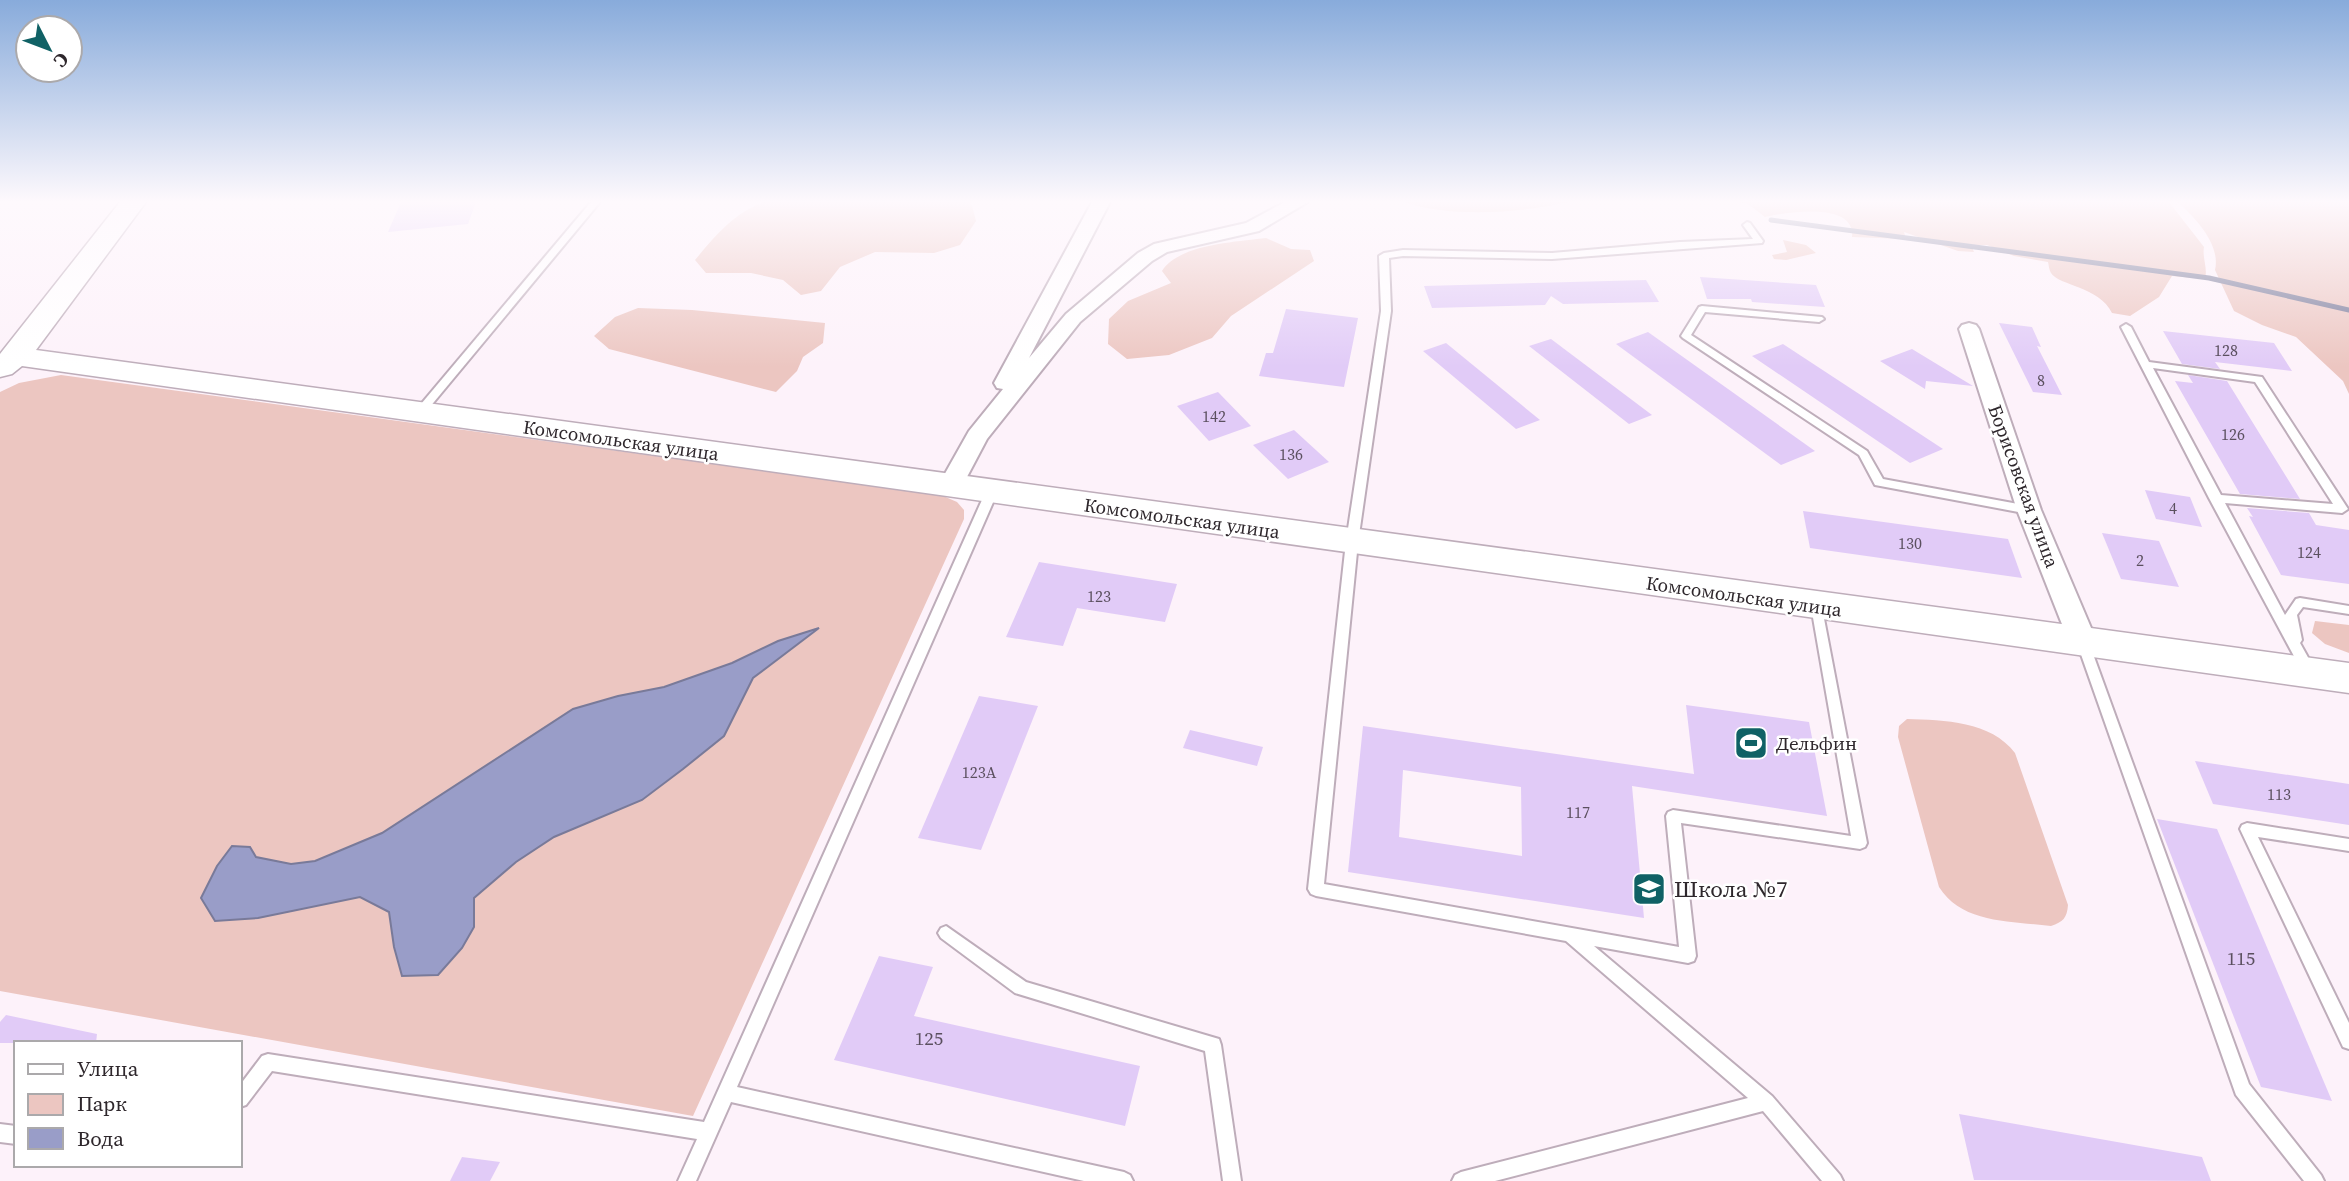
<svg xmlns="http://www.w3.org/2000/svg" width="2349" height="1181" viewBox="0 0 2349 1181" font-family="'Source Serif 4',serif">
	<rect width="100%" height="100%" fill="#fdf2fa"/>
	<g fill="#ecc6c1" fill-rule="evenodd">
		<path d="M763,202h208l5,19 -16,24 -26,8 -59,-1 -35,15 -19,24 -20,4 -18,-15 -32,-7h-45l-11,-13c21,-25 37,-45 68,-58z"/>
		<path d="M1404,202h164c-47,11 -118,16 -164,0z"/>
		<path d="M1737,202h432l35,45c-2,11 4,21 1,32l-33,-3 -13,21 -29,19 -18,-3c-13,-27 -53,-27 -61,-40 -2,-3 -2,-7 -3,-11l-34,-6 -27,-11h-16l3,7 -16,-1 -54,-19 2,7 -54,-2c4,-36 -66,-25 -87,-20l-17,-13z"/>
		<path d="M2178,202h171v192l-6,-13 -47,-44 -34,-12 -28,-14 -19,-41c6,-26 -20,-52 -37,-68z"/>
		<path d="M1266,238l25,11 19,1 4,11 -83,55 -19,22 -43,17 -42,4 -19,-15 1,-25 19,-18 43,-18 -9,-12c17,-27 74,-29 104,-33z"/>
		<polygon points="1783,240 1806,245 1816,253 1786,260 1774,259 1772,255 1787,252"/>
		<polygon points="638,308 692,310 825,323 823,343 803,357 797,371 776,392 609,349 594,336 615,317"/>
		<path d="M61,375l880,120 16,7 7,8v9l-271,597 -693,-125v-599l19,-9zM817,630l-64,48 -29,58 -41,33 -41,31 -88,37 -38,25 -42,36v29l-72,48 -8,-28 -5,-35 -29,-15 -102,21 -43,3 34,-74 7,10 35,7 24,-3 67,-28 191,-124 45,-13 46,-9 69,-24 45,-22z"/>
		<polygon points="2315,621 2349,625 2349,653 2325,644 2312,633"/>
		<path d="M1907,719c37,1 84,2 108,34l53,152c-1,13 -5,17 -17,21 -39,-5 -89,-2 -112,-39l-41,-150 1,-11z"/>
	</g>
	<polygon fill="#999dc8" stroke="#797a99" stroke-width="2" points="819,628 753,678 724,736 683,769 642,800 554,837 516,862 474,898 474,927 462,948 438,975 402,976 394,947 389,912 360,897 258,918 215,921 201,898 217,866 232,846 250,847 256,857 291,864 315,861 382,833 573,709 618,696 664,687 732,663 778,641"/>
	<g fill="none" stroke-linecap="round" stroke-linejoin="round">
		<polyline stroke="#797a99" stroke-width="5" points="1771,220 2209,278 2349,310"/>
	</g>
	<g fill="#e1cbf7" fill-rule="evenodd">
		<polygon points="401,202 476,202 468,224 388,232"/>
		<polygon points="1700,277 1816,285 1825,307 1752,302 1751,299 1707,299"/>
		<polygon points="1646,280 1659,302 1563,304 1551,296 1545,305 1432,308 1424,286"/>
		<polygon points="1286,309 1358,318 1344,387 1259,376 1266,353 1273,353"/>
		<polygon points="1999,323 2032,327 2041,347 2037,346 2062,395 2033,392"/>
		<polygon points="2163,331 2274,343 2292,371 2215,362 2220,369 2182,364"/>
		<polygon points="1648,332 1815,451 1781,465 1616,344"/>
		<polygon points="1551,339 1652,415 1629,424 1529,346"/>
		<polygon points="1446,343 1540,420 1516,429 1423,351"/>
		<polygon points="1783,344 1943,449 1910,463 1752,356"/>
		<polygon points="1912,349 1973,386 1926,381 1925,389 1880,361"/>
		<polygon points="2188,375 2227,381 2300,499 2240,494 2175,381 2193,383"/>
		<polygon points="1218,392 1251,426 1209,441 1177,406"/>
		<polygon points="1294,430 1329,462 1288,479 1253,445"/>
		<polygon points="2145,490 2190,497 2202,527 2156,519"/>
		<polygon points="2247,508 2309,513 2316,525 2349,530 2349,584 2281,575 2249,516 2253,517"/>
		<polygon points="1803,511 2008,539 2022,578 1810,548"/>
		<polygon points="2102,533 2159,541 2179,587 2121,579"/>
		<polygon points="1039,562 1177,584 1165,622 1077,608 1063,646 1006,637"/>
		<polygon points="979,696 1038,706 981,850 918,838"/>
		<path d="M1686,705l123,17 18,94 -195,-30 12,132 -296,-46 15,-146 331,48zM1403,770l118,17 1,69 -123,-19z"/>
		<polygon points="1190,730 1263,747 1257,766 1183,748"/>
		<polygon points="2195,761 2349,784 2349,825 2213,804"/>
		<polygon points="2157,819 2217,829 2332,1101 2261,1087"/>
		<polygon points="879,956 933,967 914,1016 1140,1066 1125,1126 834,1060"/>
		<polygon points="6,1015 97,1034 96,1043 0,1043 0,1022"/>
		<polygon points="1959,1114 2202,1157 2211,1181 1974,1180"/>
		<polygon points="462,1157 500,1162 490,1181 450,1181"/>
	</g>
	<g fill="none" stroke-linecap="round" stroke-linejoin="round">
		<defs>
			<g id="lane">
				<polygon points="591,202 600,202 424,414 416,414 415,412 416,410"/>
				<polygon points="1747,222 1750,223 1763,241 1762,243 1552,259 1403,256 1389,258 1391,311 1358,542 1324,884 1679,947 1666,816 1668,812 1673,810 1851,836 1811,606 1817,602 1821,603 1867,843 1865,847 1860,849 1681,823 1696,956 1694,961 1688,963 1594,946 1772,1096 1840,1175 1843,1181 1822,1181 1763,1111 1495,1181 1452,1181 1455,1175 1461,1172 1748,1098 1566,941 1316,896 1311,894 1308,889 1346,542 1381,311 1379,256 1384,253 1403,250 1552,253 1680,242 1753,239 1743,225"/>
				<polygon points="1702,306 1822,317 1824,319 1819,322 1705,312 1691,335 1867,451 1883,479 2029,506 2035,510 2029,514 1875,485 1859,455 1683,338 1681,336 1699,307"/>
				<path d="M2126,324l5,3 18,35 113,15 86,132 -6,4 -117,-10 60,112 11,-16 4,-1 49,8v8l-46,-7 -6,8 5,25 -2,3 15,27 -2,3h-10l-94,-175 -88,-171zM2153,368l102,14 78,122 -112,-9z"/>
				<polygon points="992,487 998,491 737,1087 1124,1172 1130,1175 1133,1181 1084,1181 731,1102 696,1181 678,1181 697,1139 272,1071 246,1105 240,1107 240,1085 262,1056 268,1054 704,1122 986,491"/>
				<polygon points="2083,638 2088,640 2089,643 2249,1084 2321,1175 2324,1181 2304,1181 2236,1095 2077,643 2078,640"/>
				<polygon points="2247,823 2349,839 2349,851 2258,837 2349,1023 2349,1049 2343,1047 2240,829 2242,825"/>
				<polygon points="946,926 1026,982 1219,1039 1221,1045 1241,1181 1223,1181 1205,1051 1015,993 941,938 938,933 941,928"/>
				<polygon points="0,1124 16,1126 16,1144 0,1142"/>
			</g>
			<g id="street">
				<polygon points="1092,202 1110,202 1029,358 1066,314 1138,253 1154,244 1246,223 1285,202 1308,202 1259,231 1167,252 1152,261 1080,322 987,439 959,492 950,494 941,492 938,486 969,431 1003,389 997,388 994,383"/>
				<polygon points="1969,323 1976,325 1979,329 2041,510 2097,642 2093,649 2083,652 2073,649 2069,642 2017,510 1959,329 1962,325"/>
			</g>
			<polygon id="secondary" points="120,202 146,202 36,350 2349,663 2349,693 22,366 12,374 0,377 0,354"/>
		</defs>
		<use href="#lane" stroke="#beadba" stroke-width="4"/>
		<use href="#street" stroke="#beadba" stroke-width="4"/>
		<use href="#secondary" stroke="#beadba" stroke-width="3"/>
		<use href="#lane" fill="#fff" fill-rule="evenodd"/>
		<use href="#street" fill="#fff" fill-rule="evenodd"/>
		<use href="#secondary" fill="#fff" fill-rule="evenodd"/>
	</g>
	<linearGradient id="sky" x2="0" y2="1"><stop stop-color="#88abdb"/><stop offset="0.55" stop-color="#fef9fd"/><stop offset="1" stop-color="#fef9fd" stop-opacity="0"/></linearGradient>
	<rect width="2349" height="367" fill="url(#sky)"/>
	<defs>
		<symbol id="stadium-square" viewBox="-11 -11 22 22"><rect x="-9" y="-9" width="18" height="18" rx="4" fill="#106165" stroke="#fff"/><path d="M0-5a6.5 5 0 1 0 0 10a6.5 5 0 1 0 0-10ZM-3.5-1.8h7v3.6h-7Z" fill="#fff"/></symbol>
		<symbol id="school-square" viewBox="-11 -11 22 22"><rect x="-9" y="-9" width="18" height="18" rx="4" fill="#106165" stroke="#fff"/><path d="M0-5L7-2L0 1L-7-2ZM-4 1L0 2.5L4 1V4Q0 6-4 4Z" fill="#fff"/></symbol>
	</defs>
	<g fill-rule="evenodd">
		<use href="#stadium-square" x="1732" y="724" width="38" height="38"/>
		<use href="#school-square" x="1630" y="870" width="38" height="38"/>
	</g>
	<g text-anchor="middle" stroke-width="5" stroke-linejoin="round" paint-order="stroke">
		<g font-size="16" fill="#5b505f">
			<text x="2226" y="356">128</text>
			<text x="2041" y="386">8</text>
			<text x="1214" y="422">142</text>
			<text x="2233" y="440">126</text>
			<text x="1291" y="460">136</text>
			<text x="2173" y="514">4</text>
			<text x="1910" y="549">130</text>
			<text x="2309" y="558">124</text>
			<text x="2140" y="566">2</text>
			<text x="1099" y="602">123</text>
			<text x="979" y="778">123А</text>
			<text x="2279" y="800">113</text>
			<text x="1578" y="818">117</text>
		</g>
		<g font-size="19" fill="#2e272c" stroke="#fff">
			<text transform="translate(621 440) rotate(8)" y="7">Комсомольская улица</text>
			<text transform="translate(2024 486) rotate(70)" y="7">Борисовская улица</text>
			<text transform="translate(1182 518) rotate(8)" y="7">Комсомольская улица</text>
			<text transform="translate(1744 596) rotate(8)" y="7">Комсомольская улица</text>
		</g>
		<g font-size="19" fill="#2e272c" stroke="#fff" text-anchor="start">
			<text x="1776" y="750">Дельфин</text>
		</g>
		<g font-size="19" fill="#5b505f">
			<text x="2241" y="965">115</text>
			<text x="929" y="1045">125</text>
		</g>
		<g font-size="23" fill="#2e272c" stroke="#fff" text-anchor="start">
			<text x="1674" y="897">Школа №7</text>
		</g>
	</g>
	<rect x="14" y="1041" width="228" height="126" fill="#ffffff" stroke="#aba9ab" stroke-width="2"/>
	<rect x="28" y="1064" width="35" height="10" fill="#ffffff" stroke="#aba9ab" stroke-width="2"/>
	<text x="77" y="1076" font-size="21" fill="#2e272c">Улица</text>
	<rect x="28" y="1094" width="35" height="21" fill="#ecc6c1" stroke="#aba9ab" stroke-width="2"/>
	<text x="77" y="1111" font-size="21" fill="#2e272c">Парк</text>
	<rect x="28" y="1128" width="35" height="21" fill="#999dc8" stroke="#aba9ab" stroke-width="2"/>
	<text x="77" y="1146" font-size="21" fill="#2e272c">Вода</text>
	<g transform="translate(49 49) rotate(132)"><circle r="33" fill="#ffffff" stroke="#aba9ab" stroke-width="2"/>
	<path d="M0-5L12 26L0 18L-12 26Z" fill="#106165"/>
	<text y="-10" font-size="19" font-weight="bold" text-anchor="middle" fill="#2e272c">С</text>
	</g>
</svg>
